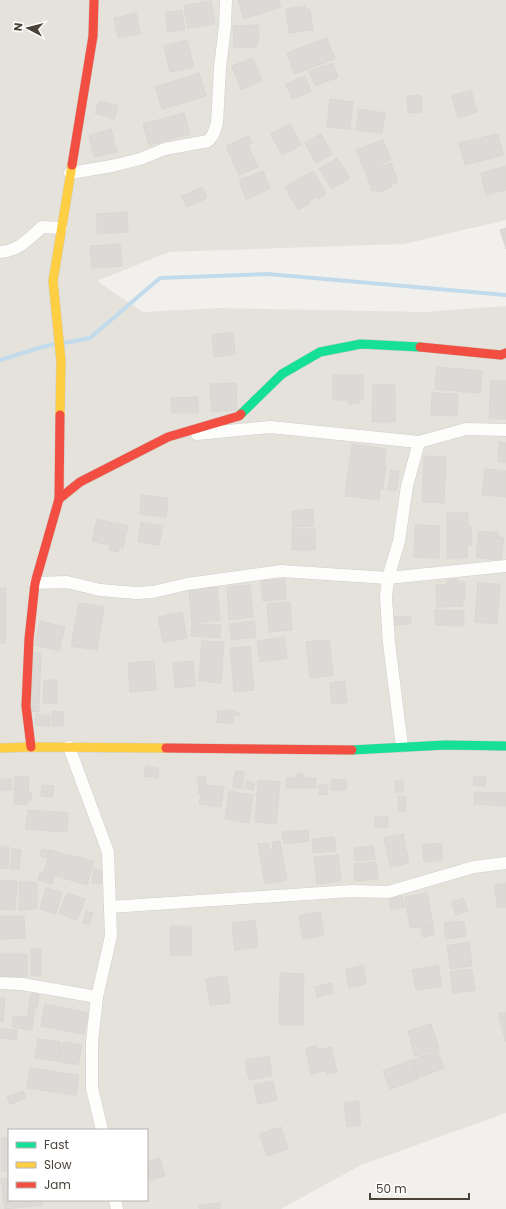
<svg xmlns="http://www.w3.org/2000/svg" width="506" height="1209" viewBox="0 0 506 1209" font-family="Poppins,sans-serif">
	<rect width="100%" height="100%" fill="#f2f0ed"/>
	<path fill="#e5e2db" fill-rule="evenodd" d="M0,0h506v220l-102,24 -235,8 -72,29 46,31 78,-4 204,4 81,-6v807l-145,52 -80,44h-281zM9,1130h138v70h-138z"/>
	<g fill="none" stroke-linecap="round" stroke-linejoin="round">
		<g stroke="#c1dbec" stroke-width="4">
			<polyline points="64,343 90,338 160,278 268,274 506,295"/>
			<polyline points="0,360 42,347 55,344"/>
		</g>
	</g>
	<g fill="#dcd9d6" stroke="#dad7d3">
		<polygon points="238,0 279,0 281,7 244,19"/>
		<polygon points="211,1 215,24 188,28 184,6"/>
		<polygon points="305,6 306,10 310,9 313,30 289,33 286,9"/>
		<polygon points="182,10 185,29 168,32 165,13"/>
		<polygon points="136,13 140,34 118,38 114,18"/>
		<polygon points="258,25 259,41 257,41 257,47 234,48 233,26"/>
		<polygon points="327,38 335,59 294,74 287,53"/>
		<polygon points="187,40 194,67 170,72 164,46"/>
		<polygon points="253,58 262,81 241,90 232,66"/>
		<polygon points="333,63 338,77 315,86 309,71"/>
		<polygon points="199,73 206,96 162,109 155,87"/>
		<polygon points="305,76 311,91 292,99 286,84"/>
		<polygon points="471,90 477,112 458,118 452,96"/>
		<polygon points="421,95 422,112 408,113 407,96"/>
		<polygon points="330,99 353,102 350,129 327,127"/>
		<polygon points="99,101 118,106 114,119 95,113"/>
		<polygon points="359,109 385,113 382,133 356,130"/>
		<polygon points="184,113 190,134 149,145 143,124"/>
		<polygon points="290,124 301,145 282,155 271,134"/>
		<polygon points="111,129 117,152 94,157 89,135"/>
		<polygon points="321,134 332,154 316,163 305,143"/>
		<polygon points="498,134 503,155 465,165 459,143"/>
		<polygon points="249,136 252,143 248,145 258,167 239,175 226,146"/>
		<polygon points="383,140 391,160 365,171 356,150"/>
		<polygon points="337,158 350,178 332,189 319,169"/>
		<polygon points="391,163 398,182 391,185 392,187 378,192 377,190 372,191 366,172"/>
		<polygon points="506,166 506,190 486,195 481,173"/>
		<polygon points="263,171 270,189 246,199 239,180"/>
		<polygon points="313,171 326,194 318,199 317,196 309,201 310,203 298,210 285,187"/>
		<polygon points="202,187 207,198 187,207 182,196"/>
		<polygon points="127,212 128,232 97,234 97,214"/>
		<polygon points="506,228 506,249 500,230"/>
		<polygon points="120,244 122,266 92,268 90,246"/>
		<polygon points="233,332 235,354 214,357 212,335"/>
		<polygon points="437,367 482,371 480,393 435,389"/>
		<polygon points="333,375 363,375 363,400 359,400 359,403 348,404 348,400 333,400"/>
		<polygon points="491,380 506,381 506,419 489,418"/>
		<polygon points="236,383 237,410 212,412 210,384"/>
		<polygon points="373,384 395,385 395,422 372,422"/>
		<polygon points="432,393 458,394 457,416 431,415"/>
		<polygon points="198,397 198,413 171,413 171,398"/>
		<polygon points="499,442 506,443 506,463 498,462"/>
		<polygon points="352,444 386,449 384,465 386,465 383,489 380,489 379,500 345,496"/>
		<polygon points="424,456 446,457 444,503 422,502"/>
		<polygon points="485,469 506,471 506,497 482,495"/>
		<polygon points="391,470 399,471 396,491 388,490"/>
		<polygon points="141,495 168,498 166,517 140,514"/>
		<polygon points="313,509 314,526 293,527 292,511"/>
		<polygon points="447,513 468,513 468,526 471,526 471,545 467,545 467,558 447,558"/>
		<polygon points="97,519 128,526 123,548 119,547 118,552 109,550 110,545 92,541"/>
		<polygon points="141,522 163,526 159,545 138,542"/>
		<polygon points="415,525 439,526 439,558 414,557"/>
		<rect x="292" y="529" width="23" height="21"/>
		<polygon points="479,531 499,533 498,537 504,538 501,560 476,557"/>
		<polygon points="285,579 286,599 263,601 261,581"/>
		<polygon points="457,579 457,582 465,582 465,601 462,601 463,606 437,607 436,585 447,584 447,580"/>
		<polygon points="478,583 500,584 497,624 475,622"/>
		<polygon points="250,585 253,617 229,620 227,587"/>
		<polygon points="207,586 207,588 217,587 220,620 192,623 189,588"/>
		<polygon points="0,588 6,588 5,643 0,643"/>
		<polygon points="290,602 292,630 269,632 267,604"/>
		<polygon points="79,603 104,607 97,650 71,646"/>
		<polygon points="435,610 464,611 464,626 435,625"/>
		<polygon points="182,612 187,638 163,642 158,617"/>
		<polygon points="410,616 411,624 393,625 393,617"/>
		<polygon points="40,621 65,627 59,651 35,645"/>
		<polygon points="254,621 256,637 232,640 229,624"/>
		<polygon points="192,624 221,625 220,638 191,636"/>
		<polygon points="284,637 287,658 260,662 257,641"/>
		<polygon points="329,640 333,675 310,678 306,642"/>
		<polygon points="202,641 224,642 221,683 199,681"/>
		<polygon points="250,646 254,690 234,692 230,648"/>
		<polygon points="32,652 41,653 39,704 29,703"/>
		<polygon points="154,661 156,690 130,692 128,663"/>
		<polygon points="193,661 195,686 175,688 173,663"/>
		<polygon points="44,680 57,680 57,703 43,703"/>
		<polygon points="345,681 347,702 332,704 330,683"/>
		<polygon points="29,704 39,706 39,712 28,711"/>
		<polygon points="225,710 234,710 234,712 240,713 239,716 234,715 233,724 217,722 218,711 225,711"/>
		<polygon points="52,711 64,712 63,726 52,726"/>
		<polygon points="36,714 50,716 50,726 35,725"/>
		<polygon points="146,766 159,768 158,778 144,776"/>
		<polygon points="235,771 244,772 242,788 233,787"/>
		<polygon points="297,773 303,774 303,778 316,778 316,788 286,788 286,778 297,778"/>
		<polygon points="15,776 29,777 28,793 32,793 31,800 28,800 27,805 14,804"/>
		<polygon points="198,776 206,777 205,784 197,783"/>
		<polygon points="474,776 486,777 485,786 473,785"/>
		<polygon points="0,779 11,779 12,790 0,790"/>
		<polygon points="331,779 347,780 346,790 331,790"/>
		<polygon points="258,780 280,782 276,824 255,822"/>
		<polygon points="246,781 255,783 253,790 245,788"/>
		<rect x="395" y="781" width="8" height="11"/>
		<polygon points="199,784 224,787 221,807 199,804 201,795 198,794"/>
		<polygon points="42,785 54,786 53,797 41,796"/>
		<polygon points="319,785 327,785 327,795 319,794"/>
		<polygon points="229,791 253,795 249,823 225,819"/>
		<polygon points="475,792 506,793 506,806 474,804"/>
		<polygon points="398,796 406,796 405,812 398,811"/>
		<polygon points="28,810 68,813 67,832 26,829"/>
		<rect x="375" y="817" width="13" height="10"/>
		<polygon points="308,830 309,841 284,844 282,832"/>
		<polygon points="403,834 409,863 390,867 384,838"/>
		<polygon points="334,837 336,851 313,853 312,839"/>
		<polygon points="280,841 287,880 265,884 258,844 268,843 269,850 273,850 272,842"/>
		<polygon points="441,843 443,860 424,862 422,845"/>
		<polygon points="0,846 9,847 8,869 0,868"/>
		<polygon points="373,846 375,859 356,861 354,848"/>
		<polygon points="12,849 21,850 19,869 11,869"/>
		<polygon points="42,849 49,851 47,858 40,856"/>
		<polygon points="50,850 68,855 61,877 44,872"/>
		<polygon points="69,855 94,861 87,885 63,878"/>
		<polygon points="338,855 341,881 317,884 314,857"/>
		<polygon points="376,862 378,879 355,881 354,864"/>
		<polygon points="94,869 103,871 101,884 92,883"/>
		<polygon points="40,872 54,876 52,884 38,880"/>
		<polygon points="0,880 17,881 15,910 0,909"/>
		<polygon points="19,882 37,882 37,909 19,910"/>
		<polygon points="506,883 506,907 497,908 495,885"/>
		<polygon points="46,888 62,892 56,914 40,909"/>
		<polygon points="67,893 85,899 77,920 59,914"/>
		<polygon points="427,893 433,925 410,928 405,897"/>
		<polygon points="402,896 405,907 391,910 389,899"/>
		<polygon points="463,898 468,911 456,915 452,902"/>
		<polygon points="86,911 93,913 89,925 83,923"/>
		<polygon points="320,912 324,935 303,939 299,916"/>
		<polygon points="0,916 24,916 25,938 0,939"/>
		<polygon points="255,920 258,947 235,950 232,923"/>
		<polygon points="464,921 466,936 446,939 444,923"/>
		<rect x="170" y="926" width="21" height="29"/>
		<polygon points="433,926 434,935 423,937 421,928"/>
		<polygon points="469,942 472,966 450,969 447,946"/>
		<rect x="31" y="949" width="10" height="27"/>
		<rect x="0" y="954" width="27" height="23"/>
		<polygon points="363,965 366,984 349,988 346,969"/>
		<polygon points="438,965 442,986 416,990 412,970"/>
		<polygon points="472,969 475,990 453,993 450,972"/>
		<polygon points="280,973 304,974 303,1025 279,1025"/>
		<polygon points="227,976 230,1003 210,1005 206,979"/>
		<polygon points="331,983 333,993 317,997 315,987"/>
		<polygon points="31,994 39,995 37,1007 29,1006"/>
		<polygon points="0,998 5,998 3,1022 0,1022"/>
		<polygon points="45,1004 88,1013 84,1034 41,1026"/>
		<polygon points="29,1007 35,1008 32,1030 12,1027 13,1016 27,1018"/>
		<polygon points="506,1012 506,1042 498,1014"/>
		<polygon points="431,1024 439,1049 415,1056 408,1031"/>
		<polygon points="0,1028 17,1030 16,1040 0,1038"/>
		<polygon points="38,1039 60,1042 58,1061 35,1058"/>
		<polygon points="63,1042 82,1045 78,1065 59,1062 59,1051"/>
		<polygon points="316,1046 317,1050 331,1047 337,1072 327,1074 326,1070 311,1074 306,1048"/>
		<polygon points="438,1051 444,1068 418,1078 412,1060"/>
		<polygon points="269,1056 272,1076 249,1080 245,1060"/>
		<polygon points="411,1060 418,1079 390,1089 383,1071"/>
		<polygon points="30,1068 79,1075 76,1095 27,1088"/>
		<polygon points="273,1081 277,1100 258,1104 254,1085"/>
		<polygon points="23,1091 26,1098 10,1104 7,1097"/>
		<polygon points="358,1101 361,1125 347,1127 344,1103"/>
		<polygon points="281,1127 288,1149 267,1156 260,1134"/>
		<rect x="2" y="1138" width="7" height="33"/>
		<polygon points="160,1158 165,1176 150,1180 147,1167 147,1162"/>
		<polygon points="9,1178 9,1200 41,1200 42,1205 5,1209 1,1179"/>
		<polygon points="220,1203 220,1209 200,1209 199,1205"/>
	</g>
	<g fill="none" stroke-linecap="round" stroke-linejoin="round">
		<defs>
			<g id="street">
				<polyline points="70,173 112,166 140,159 165,149 208,141 213,135 217,123 220,68 225,26 226,0"/>
				<path d="M0,252c18,-1 29,-13 42,-25l19,1"/>
				<polyline points="197,434 270,427 419,442"/>
				<polyline points="35,583 67,582 100,590 136,593 153,592 187,584 281,571 388,578 506,566"/>
				<polyline points="402,746 389,643 386,597 388,578 399,541 407,486 419,442 466,429 506,430"/>
				<polyline points="69,747 108,852 111,936 97,997 92,1042 92,1088 102,1130"/>
				<polyline points="110,907 352,891 388,892 474,867 506,863"/>
				<polyline points="0,983 22,984 97,997"/>
				<polyline points="115,1200 117,1209"/>
			</g>
			<g id="fast">
				<polyline points="241,414 282,374 320,352 361,344 420,347"/>
				<polyline points="352,750 445,745 506,746"/>
			</g>
			<g id="slow">
				<polyline points="60,415 61,361 53,281 72,165"/>
				<polyline points="0,748 31,747 166,748"/>
			</g>
			<g id="jam">
				<polyline points="72,165 93,36 94,0"/>
				<polyline points="420,347 501,355 506,353"/>
				<polyline points="59,499 80,482 168,437 239,416 241,414"/>
				<polyline points="31,747 26,706 29,639 35,583 59,499 60,415"/>
				<polyline points="166,748 352,750"/>
			</g>
		</defs>
		<use href="#street" stroke="#d0cecb" stroke-width="13"/>
		<use href="#fast" stroke="#d0cdc4" stroke-width="10"/>
		<use href="#slow" stroke="#d0cdc4" stroke-width="10"/>
		<use href="#jam" stroke="#d0cdc4" stroke-width="10"/>
		<use href="#street" stroke="#fdfdfc" stroke-width="12"/>
		<use href="#fast" stroke="#16e098" stroke-width="9"/>
		<use href="#slow" stroke="#ffcf43" stroke-width="9"/>
		<use href="#jam" stroke="#f24e42" stroke-width="9"/>
	</g>
	<rect x="8" y="1129" width="140" height="72" fill="#ffffff" stroke="#b6b3b0"/>
	<rect x="16" y="1142" width="20" height="6" fill="#16e098" stroke="#b6b3b0"/>
	<text x="44" y="1149" font-size="12" fill="#484239">Fast</text>
	<rect x="16" y="1162" width="20" height="6" fill="#ffcf43" stroke="#b6b3b0"/>
	<text x="44" y="1169" font-size="12" fill="#484239">Slow</text>
	<rect x="16" y="1182" width="20" height="6" fill="#f24e42" stroke="#b6b3b0"/>
	<text x="44" y="1189" font-size="12" fill="#484239">Jam</text>
	<g transform="translate(28 28) rotate(277)" stroke="#ffffff" stroke-width="3" paint-order="stroke">
	<path d="M0-3L7 15L0 10L-7 15Z" fill="#484239"/>
	<text y="-6" font-size="11" font-weight="bold" text-anchor="middle" fill="#484239">N</text>
	</g>
	<path d="M370 1193v6h99v-6" fill="none" stroke="#484239" stroke-width="2"/>
	<text x="376" y="1193" font-size="12" fill="#484239" stroke="#ffffff" stroke-width="3" paint-order="stroke">50 m</text>
</svg>
